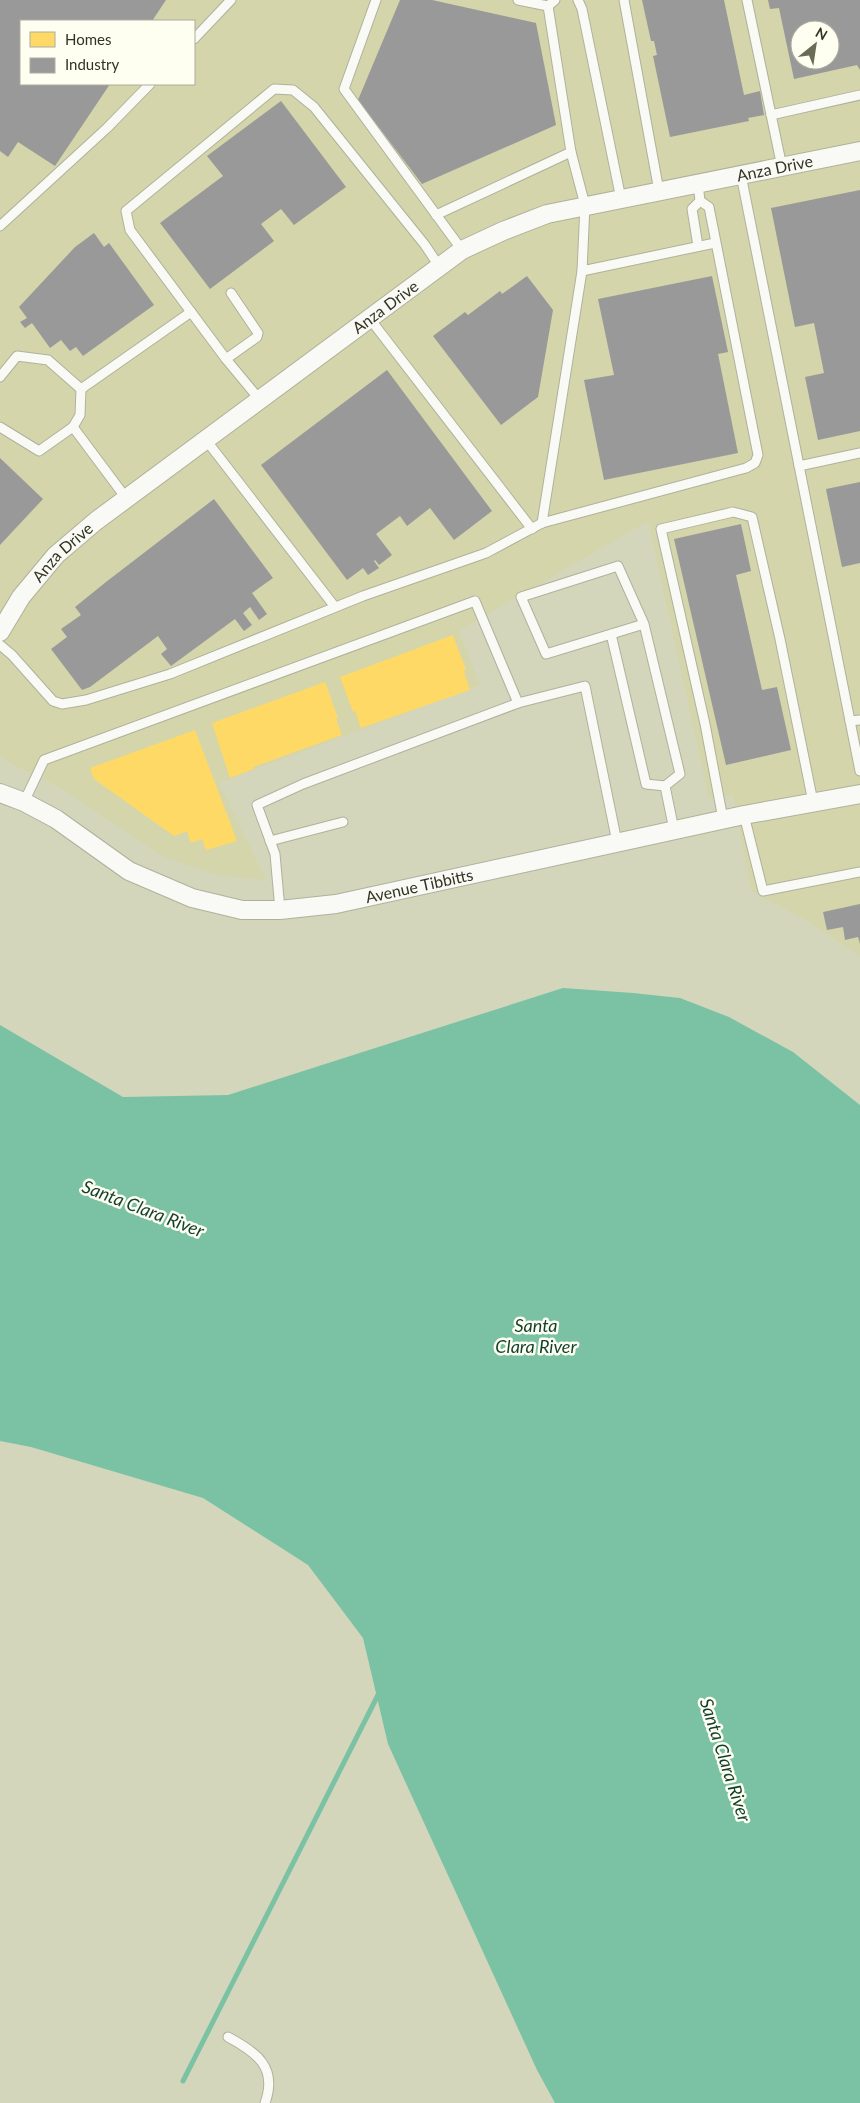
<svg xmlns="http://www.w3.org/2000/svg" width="860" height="2103" viewBox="0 0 860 2103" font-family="Lato,sans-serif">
	<rect width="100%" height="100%" fill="#d4d6bb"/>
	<path fill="#d4d5aa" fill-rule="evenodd" d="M0,0h860v956l-54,-36 -55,-29 -18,-96 -24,3 -61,-277 -189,110 21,54 -261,98 47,97 -50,-5 -52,-18 -110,-73 -43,-20 -11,-9zM21,21h173v63h-173zM800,30h30v30h-30z"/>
	<polygon fill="#7bc2a4" points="563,988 633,993 680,998 729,1017 793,1052 860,1105 860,2103 555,2103 537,2070 388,1744 363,1638 308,1565 203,1498 31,1447 0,1441 0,1025 123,1097 228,1095"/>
	<g fill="#ffd966">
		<polygon points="453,635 466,670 464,671 470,690 361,728 355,711 353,712 340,677"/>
		<polygon points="325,682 338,718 336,719 342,735 253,767 254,769 230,778 212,723"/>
		<polygon points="195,730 237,841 206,850 202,839 191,843 187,831 174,836 94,779 90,768"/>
	</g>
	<g fill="#999" fill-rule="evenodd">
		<polygon points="0,0 166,0 152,21 21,21 21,84 110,84 55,166 18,142 8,157 0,151"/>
		<polygon points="400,0 432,0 536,23 556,125 422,184 358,100"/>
		<polygon points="642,0 724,0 744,95 760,91 764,115 748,118 749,121 670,137 653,56 657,55 654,41 651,41"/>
		<path d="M768,0h92v70l-3,-5 -63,14 -15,-71 -9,1zM800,30h30v30h-30z"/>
		<polygon points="281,101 346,187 294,225 281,209 261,224 274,241 210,289 160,223 223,176 207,156"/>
		<polygon points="860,190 860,431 818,440 805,377 824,373 814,323 795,327 771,208"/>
		<polygon points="94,233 104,247 109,243 154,305 83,356 76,347 70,351 61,340 50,348 32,323 25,328 20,322 27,318 19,307 75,247"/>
		<polygon points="527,276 553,310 538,397 501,425 433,336 465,312 468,315 500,291 502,294"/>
		<polygon points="712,276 728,352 718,354 738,453 604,480 584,380 614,375 598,299"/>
		<polygon points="387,370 492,511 454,540 430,508 407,526 400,516 376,534 392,555 379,565 375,560 374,561 379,568 368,575 363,568 347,580 261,465"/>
		<polygon points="0,458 43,499 0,545"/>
		<polygon points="860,482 860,563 842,567 826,489"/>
		<polygon points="214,499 273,578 252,593 267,614 259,620 250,607 243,613 252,625 244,631 235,619 171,666 161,654 167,649 158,636 90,687 82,690 51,649 67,637 61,629 81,615 75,607 106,582"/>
		<polygon points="741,524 751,571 736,575 762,690 777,687 791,750 726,765 674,539"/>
		<polygon points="860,904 860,944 858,937 845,940 843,927 827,930 823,912"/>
	</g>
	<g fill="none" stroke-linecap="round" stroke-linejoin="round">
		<polyline stroke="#7bc2a4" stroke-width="5" points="183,2081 380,1691"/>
		<defs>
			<g id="lane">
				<polyline points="376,0 344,89 462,250"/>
				<polyline points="518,0 548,6 555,0"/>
				<polyline points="578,0 582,9 621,199"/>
				<polyline points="624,0 659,191"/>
				<polyline points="747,0 782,167"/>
				<polyline points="548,6 571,152 585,205 582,271 715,243"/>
				<polyline points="194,39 231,0"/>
				<polyline points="771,115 860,95"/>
				<polyline points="741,175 860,771"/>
				<polyline points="698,184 700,201 692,209 698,246"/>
				<polyline points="436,215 571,152"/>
				<polyline points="0,226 107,128 150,84"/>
				<polyline points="370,319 532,529"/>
				<polyline points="226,359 257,337 258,333 231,293"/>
				<polyline points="0,377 17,356 48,360 81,389 191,312"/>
				<polyline points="260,400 226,359 130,230 126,211 274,89 293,90 314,107 425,245 439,266"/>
				<polyline points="0,427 39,451 73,427 126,498"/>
				<polyline points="73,427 80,415 81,389"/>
				<polyline points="206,440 335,607"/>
				<polyline points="799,466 860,453"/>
				<polyline points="542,523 582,271"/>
				<polyline points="611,634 646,784 665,786 680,774 644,624 618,566 521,597 546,654 644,624"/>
				<polyline points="0,645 12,655 53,701 62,704 86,700 170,674 363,596 486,553 542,523 746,468 755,463 758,455 709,207 700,201"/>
				<polyline points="518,703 585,686 617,842"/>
				<polyline points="850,721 860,720"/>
				<polyline points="665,786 674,830"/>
				<polyline points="24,802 44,760 475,601 518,703 303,784 257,805 275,854 280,910"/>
				<polyline points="744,815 763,891 860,872"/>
				<polyline points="723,819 705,724 661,529 733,512 752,517 780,639 813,802"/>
				<polyline points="270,841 343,822"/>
				<path d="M228,2037c28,15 50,30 37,66"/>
			</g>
			<g id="street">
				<path id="s1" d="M0,632l21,-35 35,-42 40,-34 366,-271 41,-19 44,-17 313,-63"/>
				<path id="s2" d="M0,793l24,9 32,17 73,52 63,27 50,12h38l56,-6 408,-89 116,-21"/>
			</g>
		</defs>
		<use href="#lane" stroke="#b0b19c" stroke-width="11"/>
		<use href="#street" stroke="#b0b19c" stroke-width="20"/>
		<use href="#lane" stroke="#f9f9f5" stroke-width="9"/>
		<use href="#street" stroke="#f9f9f5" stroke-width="18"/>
	</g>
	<g text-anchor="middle" stroke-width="5" stroke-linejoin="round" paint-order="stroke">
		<g font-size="16" fill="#323320" stroke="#fefff0">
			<text dy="6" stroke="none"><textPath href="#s1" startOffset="928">Anza Drive</textPath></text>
			<text dy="6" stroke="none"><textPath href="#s1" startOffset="508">Anza Drive</textPath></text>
			<text dy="6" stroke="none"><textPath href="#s1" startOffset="102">Anza Drive</textPath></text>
			<text dy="6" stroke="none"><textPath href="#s2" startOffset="451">Avenue Tibbitts</textPath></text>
		</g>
		<g font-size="18" font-style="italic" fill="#123f31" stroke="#fefff0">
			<text transform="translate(143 1209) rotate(21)" y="6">Santa Clara River</text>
			<text x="536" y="1332">Santa<tspan x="536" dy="21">Clara River</tspan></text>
			<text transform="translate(725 1760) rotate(72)" y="6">Santa Clara River</text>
		</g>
	</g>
	<rect x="20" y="20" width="175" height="65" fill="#fefff0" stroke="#acad9d"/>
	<rect x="30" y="32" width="25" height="15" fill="#ffd966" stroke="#acad9d"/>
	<text x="65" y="45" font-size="15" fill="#323320">Homes</text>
	<rect x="30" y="58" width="25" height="15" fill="#999999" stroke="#acad9d"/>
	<text x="65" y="70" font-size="15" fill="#323320">Industry</text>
	<g transform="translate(815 45) rotate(30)"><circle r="24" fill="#fefff0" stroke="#acad9d"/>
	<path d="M0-4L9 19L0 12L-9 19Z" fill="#6b6c56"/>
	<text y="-8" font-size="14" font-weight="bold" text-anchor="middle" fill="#323320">N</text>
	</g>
</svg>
